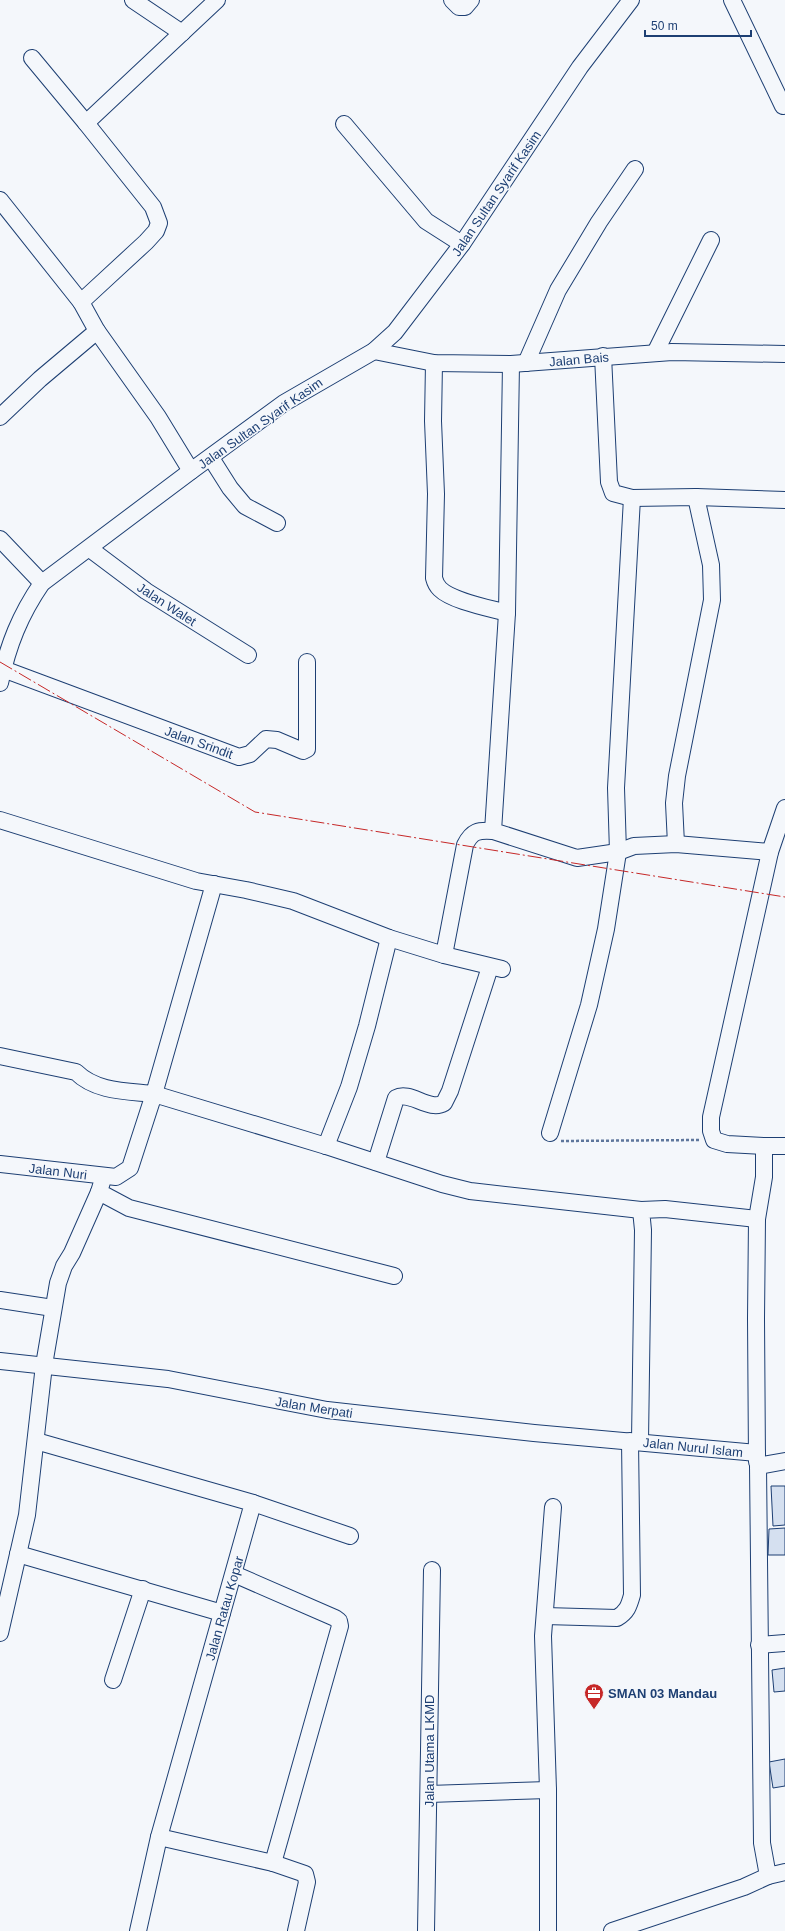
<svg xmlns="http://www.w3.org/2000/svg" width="785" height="1931" viewBox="0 0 785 1931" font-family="Arial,sans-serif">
	<rect width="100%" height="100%" fill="#f4f7fb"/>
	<g fill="#d5e0f0" stroke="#1d3f73">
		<polygon points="771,1486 785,1486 785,1525 773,1526"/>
		<polygon points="785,1528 785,1555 768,1555 769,1529"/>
		<polygon points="785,1668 785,1691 774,1692 772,1670"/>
		<polygon points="785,1759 785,1786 773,1788 769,1762"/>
	</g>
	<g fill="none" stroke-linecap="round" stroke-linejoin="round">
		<defs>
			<g id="minor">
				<polyline points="133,0 182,33"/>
				<polyline points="452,0 459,7 465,7 471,0"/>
				<polyline points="732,0 783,106"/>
				<polyline points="32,58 86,123"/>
				<polyline points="344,124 426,221 462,244"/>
				<polyline points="0,200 81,302"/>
				<polyline points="374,351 434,363 511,364 672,352 785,354"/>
				<polyline points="655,353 711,240"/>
				<polyline points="603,356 609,482 613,493 632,498 696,497 785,500"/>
				<path d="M434,363l-1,58 3,73 -2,84c1,4 2,7 6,11 12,12 49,19 67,24"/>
				<polyline points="526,363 558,290 599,222 635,169"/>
				<polyline points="511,364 507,613 493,831 577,858 618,852 634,846 676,844 770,852"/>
				<polyline points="0,417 40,379 97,331"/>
				<polyline points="211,458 230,488 245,506 277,523"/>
				<polyline points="191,471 158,417 97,331 81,302 146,242 156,231 159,223 153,207 86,123 217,0"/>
				<polyline points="0,539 42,583"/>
				<polyline points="90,549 146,591 248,655"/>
				<polyline points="3,669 239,757 250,754 266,739 277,740 303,751 307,749 307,662"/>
				<path d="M0,683c8,-38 20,-68 42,-100l149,-112 93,-68 90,-52 21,-19 67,-88 118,-177 51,-67"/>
				<polyline points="0,820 196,881 246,890 293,901 389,938 444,955 502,969"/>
				<polyline points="676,844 674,803 677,776 712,600 711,565 696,497"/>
				<path d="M444,955l21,-110c7,-14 13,-15 28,-14"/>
				<path d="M0,1056l76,16c20,20 51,19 78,22l60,-210"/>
				<polyline points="550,1133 589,1005 606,929 618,852 616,788 632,498"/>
				<polyline points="326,1146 349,1087 367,1026 389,938"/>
				<polyline points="764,1146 727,1144 714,1140 711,1131 711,1117 770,852 785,808"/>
				<path d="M376,1162l20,-64c14,-8 33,14 48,5l6,-12 40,-124"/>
				<polyline points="0,1164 116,1177 130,1168 154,1094 326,1146 442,1184 470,1191 641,1210"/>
				<polyline points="102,1182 99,1192 129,1208 394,1276"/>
				<polyline points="0,1300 53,1308"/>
				<polyline points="0,1361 168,1379 327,1410 534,1433 757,1453"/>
				<polyline points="36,1441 253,1503 159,1837 138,1931"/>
				<polyline points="640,1441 643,1230 641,1210 665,1209 757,1219"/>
				<polyline points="785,1461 758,1466 762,1843 768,1876 785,1872"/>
				<polyline points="757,1462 756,1319 757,1219 764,1177 764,1146 785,1146"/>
				<polyline points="253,1503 350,1536"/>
				<polyline points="18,1554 222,1613"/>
				<polyline points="234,1574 335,1618 339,1621 340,1626 273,1863"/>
				<path d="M545,1616l72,2c10,-6 12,-12 15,-23l-2,-154"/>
				<polyline points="0,1633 27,1515 44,1365 58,1283 64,1266 72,1253 99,1192"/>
				<polyline points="759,1645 785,1643"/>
				<polyline points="113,1680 143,1589"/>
				<polyline points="429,1794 548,1790"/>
				<polyline points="159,1837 273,1863 305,1874 307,1882 296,1931"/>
				<polyline points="426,1931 432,1570"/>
				<polyline points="548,1931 548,1790 543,1636 553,1507"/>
				<polyline points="612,1931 744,1887 768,1876"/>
			</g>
		</defs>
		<use href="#minor" stroke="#1d3f73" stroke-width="18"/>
		<polyline stroke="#5e769c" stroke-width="2.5" stroke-dasharray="3 2" stroke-linecap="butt" points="561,1141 700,1140"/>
		<use href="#minor" stroke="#f4f7fb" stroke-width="16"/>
		<polyline stroke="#c62828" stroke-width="1" stroke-dasharray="14 3 2 3" stroke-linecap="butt" points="0,662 255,812 785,897"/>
	</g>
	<defs>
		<symbol id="office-pin" viewBox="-11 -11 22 30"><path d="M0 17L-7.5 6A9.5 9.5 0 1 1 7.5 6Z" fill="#c62828" stroke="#f4f7fb"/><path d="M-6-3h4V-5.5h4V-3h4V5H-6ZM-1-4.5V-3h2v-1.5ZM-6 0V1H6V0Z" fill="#fff"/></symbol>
	</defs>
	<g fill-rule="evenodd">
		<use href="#office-pin" x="583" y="1682" width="22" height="30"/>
	</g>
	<g text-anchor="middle" stroke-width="3" stroke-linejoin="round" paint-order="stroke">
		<g font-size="13" fill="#1d3f73" stroke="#f4f7fb">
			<text transform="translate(496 193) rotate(-56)" y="5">Jalan Sultan Syarif Kasim</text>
			<text transform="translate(579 359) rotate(-5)" y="5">Jalan Bais</text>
			<text transform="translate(260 423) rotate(-35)" y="5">Jalan Sultan Syarif Kasim</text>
			<text transform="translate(167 604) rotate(33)" y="5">Jalan Walet</text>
			<text transform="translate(199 742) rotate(20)" y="5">Jalan Srindit</text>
			<text transform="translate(58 1171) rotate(7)" y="5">Jalan Nuri</text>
			<text transform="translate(314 1407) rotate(9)" y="5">Jalan Merpati</text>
			<text transform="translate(693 1447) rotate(6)" y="5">Jalan Nurul Islam</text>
			<text transform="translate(224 1608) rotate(-74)" y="5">Jalan Ratau Kopar</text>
			<text transform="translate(429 1751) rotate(-90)" y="5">Jalan Utama LKMD</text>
		</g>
		<g font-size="13" font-weight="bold" fill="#1d3f73" stroke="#f4f7fb" text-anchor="start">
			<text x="608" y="1698">SMAN 03 Mandau</text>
		</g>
	</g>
	<path d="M645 30v6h106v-6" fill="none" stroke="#1d3f73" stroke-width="2"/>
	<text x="651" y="30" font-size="12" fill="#1d3f73" stroke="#f4f7fb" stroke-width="3" paint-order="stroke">50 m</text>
</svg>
